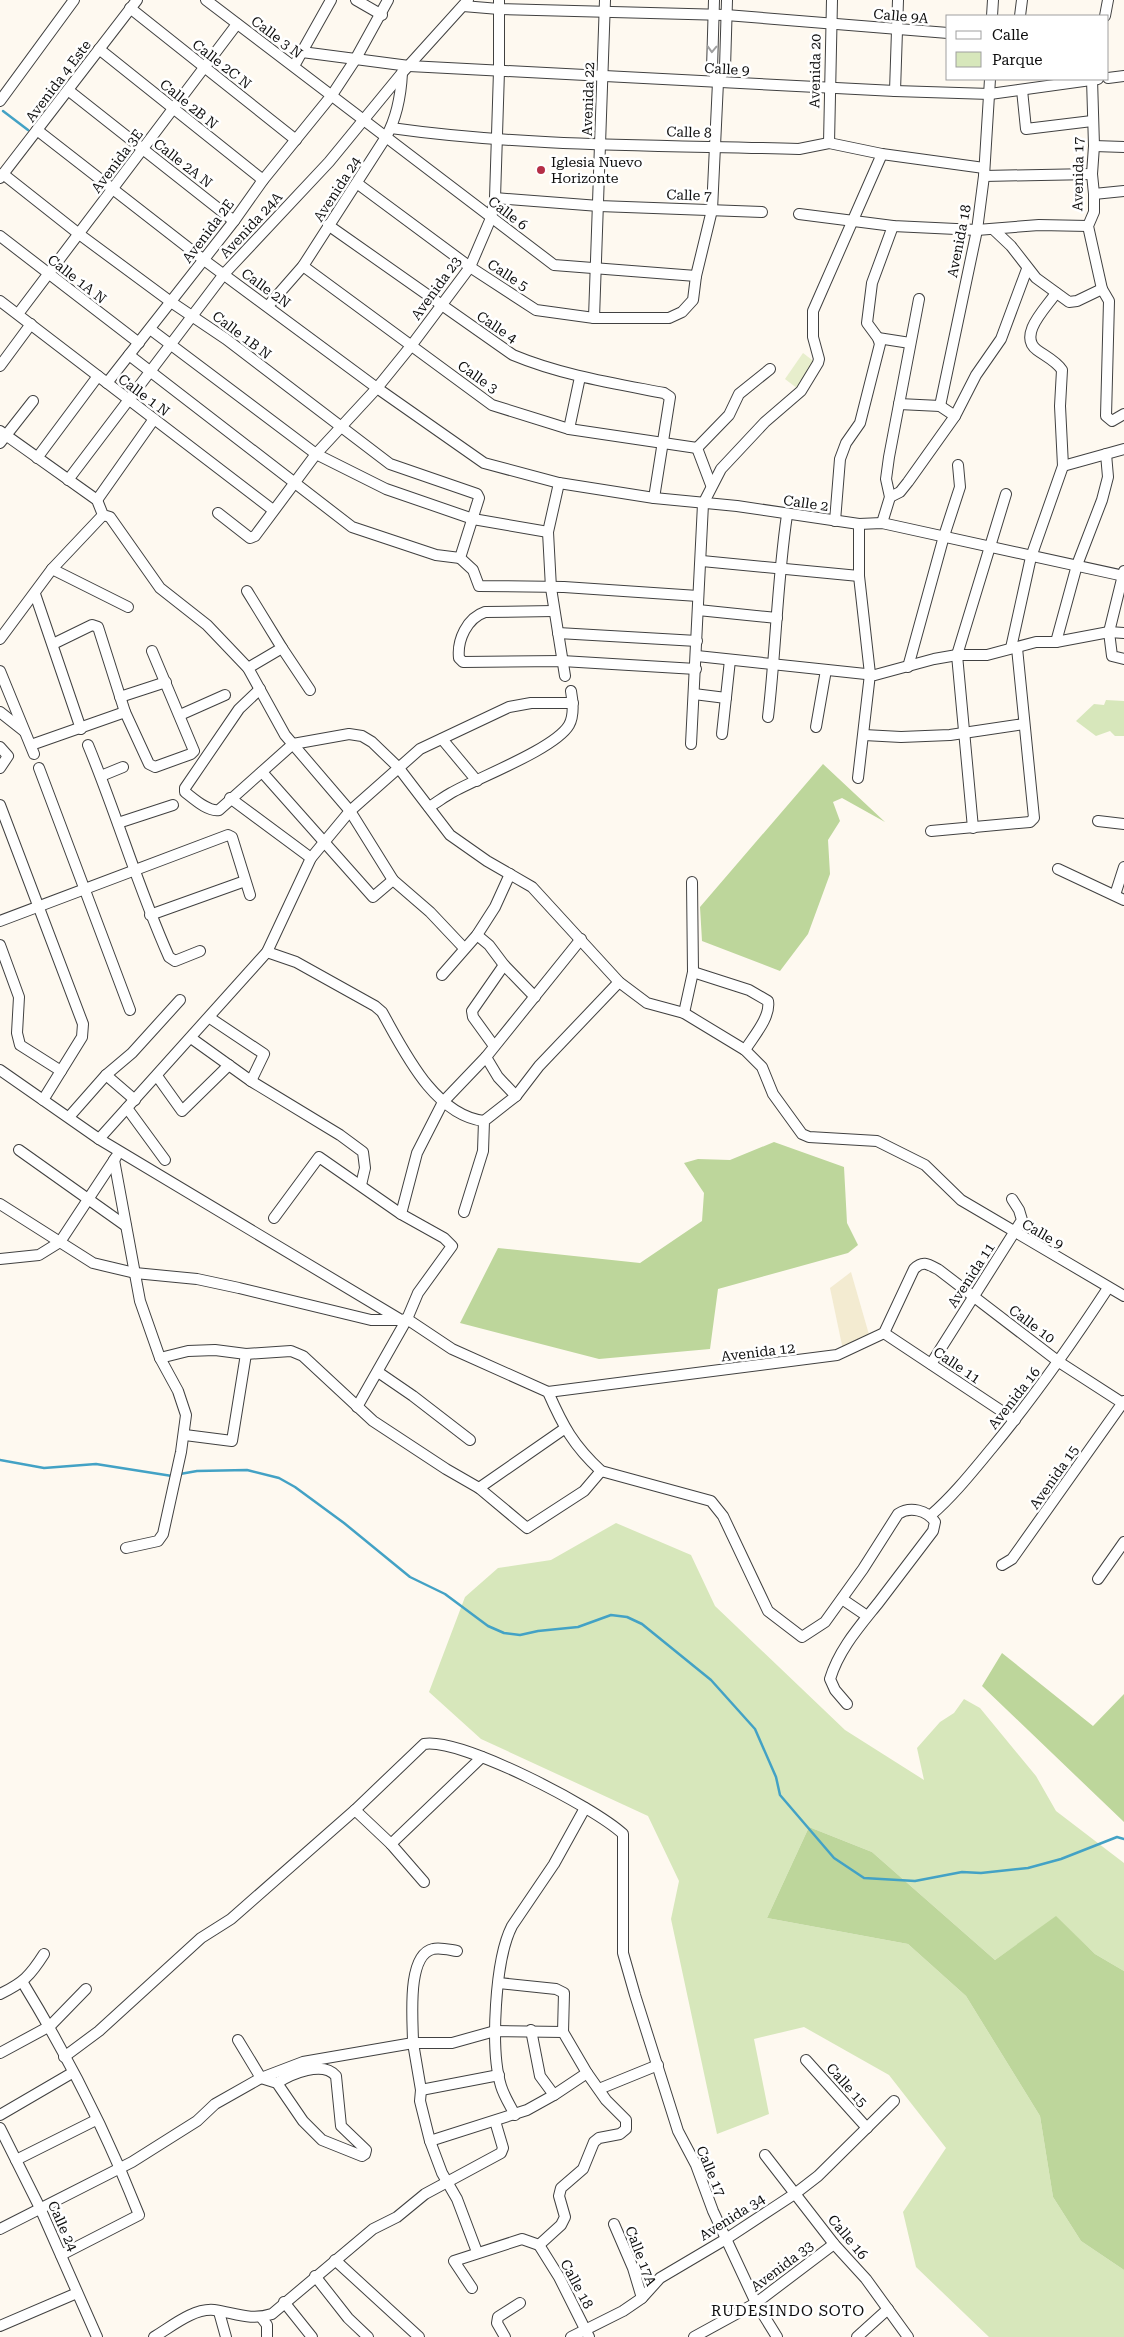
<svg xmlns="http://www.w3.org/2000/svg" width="1124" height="2337" viewBox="0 0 1124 2337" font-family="'Roboto Serif',serif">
	<rect width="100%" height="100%" fill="#fef9f0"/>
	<polygon fill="#f3ebd1" points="851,1272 870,1338 843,1350 830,1288"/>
	<g fill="#d7e7bb">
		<polygon points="1106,700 1124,701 1124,736 1115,736 1110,731 1096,736 1076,721 1094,704 1104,705"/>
		<polygon points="616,1523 691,1555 715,1606 845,1730 924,1780 917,1748 940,1722 954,1713 964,1699 980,1708 1036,1776 1056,1811 1124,1863 1124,1971 1095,1954 1056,1917 995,1960 872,1852 809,1827 767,1918 908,1944 966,1996 1040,2116 1053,2197 1081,2241 1124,2270 1124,2337 989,2337 916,2267 903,2212 946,2148 889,2075 804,2027 754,2039 769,2114 717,2134 671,1919 679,1881 648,1816 481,1739 429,1692 465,1597 498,1568 551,1560"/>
	</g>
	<g fill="#bdd69b">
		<polygon points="823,764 885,822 842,798 833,802 840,821 828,840 830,874 808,934 780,971 702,941 700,907"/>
		<polygon points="774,1142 844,1167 847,1223 858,1245 848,1253 718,1289 710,1349 599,1359 460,1323 498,1248 640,1263 702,1221 704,1193 684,1163 698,1159 730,1160"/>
		<polygon points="1002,1653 1093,1726 1124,1694 1124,1822 982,1686"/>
		<polygon points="809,1827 872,1852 995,1960 1056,1916 1095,1954 1124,1971 1124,2270 1081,2241 1053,2197 1040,2116 966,1996 908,1944 767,1918"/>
	</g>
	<polygon fill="#e7eecc" points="803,353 816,363 798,389 785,379"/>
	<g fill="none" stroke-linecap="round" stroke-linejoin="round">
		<g stroke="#43a2c5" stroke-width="2.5">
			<polyline points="3,111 28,130"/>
			<polyline points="0,1460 44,1468 96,1464 172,1476"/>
			<polyline points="180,1474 197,1471 247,1470 279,1478 295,1487 344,1523 410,1577 445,1594 488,1626 504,1633 520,1635 538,1631 578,1627 611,1615 627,1617 642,1624 711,1680 755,1729 776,1777 780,1795 834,1858 864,1878 915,1881 962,1872 981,1873 1028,1868 1061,1859 1117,1837 1124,1839"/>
		</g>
		<defs>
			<g id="minor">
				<polyline points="206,0 554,265 696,276"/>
				<polyline points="356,0 382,15"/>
				<polyline points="714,0 712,69 718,82"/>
				<polyline points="463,6 499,9 726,15 948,33"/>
				<polyline points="130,8 296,140"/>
				<polyline points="992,16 993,0"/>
				<polyline points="1020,16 1022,0"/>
				<polyline points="1105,16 1108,0"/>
				<polyline points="99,49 263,180"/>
				<polyline points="302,52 409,66 895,91 990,94 1098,79"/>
				<polyline points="294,66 331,0"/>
				<polyline points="1108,78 1124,76"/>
				<polyline points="1092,79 1094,146 1092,174 1094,194 1094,212 1088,226 1102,289 1109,301 1106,416 1112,421 1124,414"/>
				<polyline points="68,90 234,221"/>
				<polyline points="1022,90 1026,129 1092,121"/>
				<polyline points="895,91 898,0"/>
				<polyline points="0,101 74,0"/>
				<path d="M391,128c135,19 273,17 408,21l30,-6 53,11 102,14"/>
				<polyline points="37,130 204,260 377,388 484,463 559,483 654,498 737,506 859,524 882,523 1124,576"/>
				<polyline points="829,143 832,0"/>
				<polyline points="1094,146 1124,147"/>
				<polyline points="3,174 79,234 171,302 226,339 390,464 477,494 479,498 460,558 473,570 479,586 564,587 698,596"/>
				<polyline points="984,176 1092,174"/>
				<polyline points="0,178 137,0"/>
				<polyline points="358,184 470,267 536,310 594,318 669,318 682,312 693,300 696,276 712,210 718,82 725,68 727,0"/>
				<polyline points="1094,194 1124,191"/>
				<polyline points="495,198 599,206 762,212"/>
				<polyline points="799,214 893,226 977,230 1039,225 1088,226"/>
				<path d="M328,225l185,130c48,20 99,28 151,38l6,4 -16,101"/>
				<polyline points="993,229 1011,246 1036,278 1069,302 1077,301 1102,289"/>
				<polyline points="0,236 139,343"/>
				<polyline points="303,266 492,405 569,429 697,448"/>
				<polyline points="0,301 273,510"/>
				<path d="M268,306l35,-40 83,-129c10,-18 15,-43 16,-64"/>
				<polyline points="18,314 237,24"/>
				<polyline points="594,318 605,0"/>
				<polyline points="150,329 316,454 386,489 473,519 548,532"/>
				<polyline points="878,338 910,343"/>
				<polyline points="129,355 352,527 436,555 460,558"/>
				<polyline points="0,366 31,324"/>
				<polyline points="107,383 234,221 263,180 332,95 355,60 388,0"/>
				<polyline points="899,404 940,406 955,416"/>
				<polyline points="940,406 977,230 984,176 990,79"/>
				<polyline points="569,429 580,377"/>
				<polyline points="0,431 97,500 103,515 110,517 160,588 207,625 248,668 285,735 350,811 393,880 430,912 464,948"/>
				<polyline points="0,443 33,401"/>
				<polyline points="697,448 729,415 739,394 770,369"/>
				<polyline points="697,448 711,485"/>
				<polyline points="37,458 98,376"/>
				<polyline points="1063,466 1124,449"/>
				<polyline points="68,480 224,274 329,162 402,73 468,0"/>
				<polyline points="559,483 548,532 551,588 565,676"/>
				<polyline points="890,497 900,492 908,482 955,416 976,375 1001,339 1027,269"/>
				<polyline points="97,500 154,419"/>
				<polyline points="218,513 250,538 255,536 316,454 377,388 411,346 470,267 491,218 495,198 499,71 499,0"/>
				<polyline points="835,521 840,459 846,443 860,423 880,344 878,338 867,323 872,283 893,226"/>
				<polyline points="882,523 890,497 886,479 889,457 919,299"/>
				<polyline points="702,561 859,576"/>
				<polyline points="52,569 128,607"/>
				<polyline points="1124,571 1109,632 1112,656 1124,659"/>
				<polyline points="247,591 282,648 248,668"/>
				<polyline points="35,594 81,729"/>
				<polyline points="698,610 777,618"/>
				<path d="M554,611l-69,1c-18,6 -28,28 -26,46l4,4 99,-1 134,8"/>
				<polyline points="558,633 697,641"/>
				<polyline points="0,639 52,569 103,515"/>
				<polyline points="1056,642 1077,565 1102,500 1108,477 1106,454"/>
				<polyline points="53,644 92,625 98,627 125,712 149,764 155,767 191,754 194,751 152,651"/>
				<polyline points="282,648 310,690"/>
				<path d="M1011,648l20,-91 32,-91 -3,-60 2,-36c-6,-9 -17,-14 -25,-20 -20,-15 10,-43 19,-57"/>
				<polyline points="697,656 875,675 934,659 957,655 987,655 1036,642 1056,642 1109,632 1124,633"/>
				<polyline points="908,667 944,536 960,487 958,465"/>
				<polyline points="0,671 34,754"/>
				<path d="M260,689l-21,20 -54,79v4c9,7 23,20 34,18l74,-66 56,-10 13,2 10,6 26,25 52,68 37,26 45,26 87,95 28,21 37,10 61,37 17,17 11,27 29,40 7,3 68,4 48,24 36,35 163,96"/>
				<polyline points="694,694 726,698"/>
				<polyline points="120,697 166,682"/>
				<polyline points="0,712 24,731"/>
				<polyline points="180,715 225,695"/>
				<path d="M768,717c8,-67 9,-135 19,-202"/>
				<polyline points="816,727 826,670"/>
				<polyline points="722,734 730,660"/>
				<polyline points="864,735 901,737 950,735 1024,724"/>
				<polyline points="442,739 477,781"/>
				<polyline points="691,744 703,504 721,469 765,422 801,391 818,363 819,359 813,337 813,311 882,154"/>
				<polyline points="31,745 125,712"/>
				<path d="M88,745c29,70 50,143 81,212l6,4 25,-10"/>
				<polyline points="0,747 8,756 0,768"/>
				<polyline points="39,768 130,1010"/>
				<polyline points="262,772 373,897 393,880"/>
				<polyline points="101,776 123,767"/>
				<polyline points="858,778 870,674 859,576 859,524"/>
				<polyline points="230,798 311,858"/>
				<polyline points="0,805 83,1024 82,1037 43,1100"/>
				<path d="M429,807c7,-4 15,-10 22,-14 26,-15 104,-44 118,-68 5,-9 4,-23 2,-34"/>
				<polyline points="1098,821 1124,824"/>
				<polyline points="118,823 173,805"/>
				<polyline points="973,828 957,655 1006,494"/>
				<polyline points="931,831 1030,822 1034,818 1017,648"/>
				<polyline points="1058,869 1124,900"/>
				<polyline points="1115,895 1124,867"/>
				<polyline points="150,915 245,881"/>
				<polyline points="0,921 228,835 232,837 250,895"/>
				<polyline points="477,935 489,945 504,965 535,997"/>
				<polyline points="0,945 19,997 17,1033 20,1045 61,1071"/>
				<path d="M267,952l29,10 79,44 7,6c22,39 52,103 102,109"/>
				<path d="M693,972l56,18 19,11c3,16 -15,36 -23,49"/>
				<polyline points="442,975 477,935 495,907 510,874"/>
				<polyline points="684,1013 693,972 692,882"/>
				<polyline points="210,1018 264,1054 251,1081"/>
				<polyline points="191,1038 251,1081 340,1135 363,1152 365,1168 361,1185"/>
				<polyline points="494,1046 473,1017 472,1011 504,965"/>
				<polyline points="486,1057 498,1077 516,1096"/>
				<path d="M0,1070l99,69 302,181 6,-1 45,30 96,43c15,34 25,53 53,79l110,30 12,15 45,95 34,26 23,-15 38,-53 35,-55c12,-8 29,-4 37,8l-2,9c-18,24 -36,47 -54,71 -19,24 -40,47 -49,77l5,11 12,14"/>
				<polyline points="106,1075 135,1100"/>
				<polyline points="157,1076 182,1111 229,1065"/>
				<polyline points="127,1108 165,1160"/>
				<polyline points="69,1117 106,1075 132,1053 180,1000"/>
				<polyline points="99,1139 267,952 311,858 350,811 420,749 509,707 531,703 573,703"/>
				<polyline points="19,1150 126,1226"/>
				<polyline points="114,1160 140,1301 160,1358 178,1391 186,1415 181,1452 163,1534 158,1541 126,1548"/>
				<polyline points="0,1204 93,1263 135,1273 197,1279 239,1288 371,1320 401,1320"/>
				<polyline points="464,1212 483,1151 484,1121 516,1096 539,1066 619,982"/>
				<polyline points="401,1214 417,1153 443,1102 486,1057 581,939"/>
				<polyline points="274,1218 319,1157 401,1214 444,1238 452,1246 418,1293 407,1319 357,1407"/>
				<polyline points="0,1259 39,1255 60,1242 116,1157"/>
				<polyline points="884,1333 1015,1420"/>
				<polyline points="160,1358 188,1351 215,1350 246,1354 291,1351 303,1356 373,1421 446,1469 479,1488 527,1528 584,1491 601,1471"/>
				<polyline points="931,1364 1022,1220 1019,1210 1012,1199"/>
				<polyline points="378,1372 413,1396 470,1440"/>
				<path d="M548,1392l289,-37 47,-22 30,-64c9,-9 14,-5 25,1l120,92 65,42"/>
				<polyline points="185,1435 232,1441 246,1354"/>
				<polyline points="479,1488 564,1429"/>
				<path d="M931,1515c23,-20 41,-43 61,-67 42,-51 80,-105 116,-160"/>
				<polyline points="1002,1565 1012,1559 1124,1401"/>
				<polyline points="1098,1579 1124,1542"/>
				<polyline points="842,1599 867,1616"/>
				<path d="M355,1810l69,-66c38,-6 170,63 199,90v119l12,42 43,136 18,34 17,46 43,92 21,34"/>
				<polyline points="391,1844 424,1882"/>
				<path d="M23,1983c44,72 85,153 116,232l-78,40"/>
				<polyline points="499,1983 556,1989 564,1993 563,2032"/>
				<path d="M0,1994c23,-11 30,-18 44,-40"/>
				<polyline points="531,2030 540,2076 554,2095"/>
				<path d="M238,2040l23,38 16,5 26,38 19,19 40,16 3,-2 1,-4 -25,-24 -5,-50c-13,-16 -45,-2 -59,7"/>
				<polyline points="0,2053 50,2026 86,1989"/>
				<polyline points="64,2057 99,2031 201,1938 231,1919 355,1810 391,1844 482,1757"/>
				<polyline points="806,2060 867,2128"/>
				<polyline points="599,2089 658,2065"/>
				<polyline points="421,2090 499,2075"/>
				<polyline points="0,2115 72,2073"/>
				<path d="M515,2115c-5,-10 -11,-19 -14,-29 -11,-36 -6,-127 11,-160l42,-62 31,-56"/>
				<polyline points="0,2128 40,2208 97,2337"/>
				<polyline points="430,2141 527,2110 554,2095 587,2073"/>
				<polyline points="765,2155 834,2244 866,2279 908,2337"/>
				<polyline points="16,2160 96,2120"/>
				<polyline points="614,2224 633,2268 642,2298"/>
				<path d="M0,2229l132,-67 65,-41 18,-17 46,-26 42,-16 110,-19c0,-22 -7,-88 20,-94 7,-2 17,1 24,2"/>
				<polyline points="539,2245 559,2277 589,2337"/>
				<polyline points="477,2252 457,2199 442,2173 430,2141 420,2101 421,2090 413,2043 452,2043 495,2031 563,2032 587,2073 606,2100 626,2120 626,2129 620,2134 599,2138 594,2142 583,2169 561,2188 559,2196 565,2217 561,2225 539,2245"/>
				<polyline points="335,2260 419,2337"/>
				<polyline points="315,2276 348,2318 368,2337"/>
				<polyline points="472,2288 454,2261 522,2239 539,2245"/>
				<polyline points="284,2302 312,2337"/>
				<polyline points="219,2312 226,2337"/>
				<polyline points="261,2317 267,2325 267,2337"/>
				<polyline points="0,2326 77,2293"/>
				<path d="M154,2337c17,-10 39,-29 60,-27 21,3 37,11 58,4l101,-85 24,-12 28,-23 76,-41 2,-5 -8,-27"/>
				<polyline points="505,2337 497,2323 498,2317 520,2303"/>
				<polyline points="571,2337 623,2311 642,2298 660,2278 726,2239 796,2193 818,2176 894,2101"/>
				<polyline points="694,2337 756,2303 834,2244"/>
				<polyline points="857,2337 888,2309"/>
			</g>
		</defs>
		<use href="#minor" stroke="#414141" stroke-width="12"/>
		<use href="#minor" stroke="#fff" stroke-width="10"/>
	</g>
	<defs><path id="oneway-chevron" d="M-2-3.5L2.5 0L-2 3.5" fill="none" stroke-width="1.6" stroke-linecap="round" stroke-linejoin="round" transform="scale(1.25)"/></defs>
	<use stroke="#9f9f9f" href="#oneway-chevron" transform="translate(712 49) rotate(92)"/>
	<circle fill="#b52e46" stroke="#fff" stroke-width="2" cx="541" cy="170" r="5"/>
	<g text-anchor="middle" stroke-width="5" stroke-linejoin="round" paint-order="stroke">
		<g font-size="14" fill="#0e0e0e" stroke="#fff">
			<text transform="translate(901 16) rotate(5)" y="5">Calle 9A</text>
			<text transform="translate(277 37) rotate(37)" y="5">Calle 3 N</text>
			<text transform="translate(222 64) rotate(38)" y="5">Calle 2C N</text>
			<text transform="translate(727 69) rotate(3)" y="5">Calle 9</text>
			<text transform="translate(815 71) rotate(-89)" y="5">Avenida 20</text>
			<text transform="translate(58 81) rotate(-53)" y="5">Avenida 4 Este</text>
			<text transform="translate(588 99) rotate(-88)" y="5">Avenida 22</text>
			<text transform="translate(189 104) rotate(39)" y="5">Calle 2B N</text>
			<text transform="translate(689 132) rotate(2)" y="5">Calle 8</text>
			<text transform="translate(117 161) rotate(-53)" y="5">Avenida 3E</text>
			<text transform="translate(183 163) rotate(38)" y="5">Calle 2A N</text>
			<text transform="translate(1078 174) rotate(-89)" y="5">Avenida 17</text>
			<text transform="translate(337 189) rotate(-57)" y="5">Avenida 24</text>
			<text transform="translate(689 195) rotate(2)" y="5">Calle 7</text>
			<text transform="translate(508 213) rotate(37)" y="5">Calle 6</text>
			<text transform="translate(251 225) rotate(-47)" y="5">Avenida 24A</text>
			<text transform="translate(208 231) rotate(-53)" y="5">Avenida 2E</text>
			<text transform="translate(959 241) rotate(-79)" y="5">Avenida 18</text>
			<text transform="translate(508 275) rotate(33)" y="5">Calle 5</text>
			<text transform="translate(77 279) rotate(38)" y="5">Calle 1A N</text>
			<text transform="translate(266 288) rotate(36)" y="5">Calle 2N</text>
			<text transform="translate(436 288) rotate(-54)" y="5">Avenida 23</text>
			<text transform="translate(497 327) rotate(34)" y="5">Calle 4</text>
			<text transform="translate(242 335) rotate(37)" y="5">Calle 1B N</text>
			<text transform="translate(478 377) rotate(35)" y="5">Calle 3</text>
			<text transform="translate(144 395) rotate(37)" y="5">Calle 1 N</text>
			<text transform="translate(806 503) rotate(8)" y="5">Calle 2</text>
			<text transform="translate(1043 1234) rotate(30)" y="5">Calle 9</text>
			<text transform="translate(971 1275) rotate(-57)" y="5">Avenida 11</text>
			<text transform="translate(1032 1324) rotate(37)" y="5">Calle 10</text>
			<text transform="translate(758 1352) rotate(-7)" y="5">Avenida 12</text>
			<text transform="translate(957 1365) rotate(34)" y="5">Calle 11</text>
			<text transform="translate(1014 1398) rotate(-52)" y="5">Avenida 16</text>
			<text transform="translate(1054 1477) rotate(-55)" y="5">Avenida 15</text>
			<text transform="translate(847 2085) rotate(48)" y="5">Calle 15</text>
			<text transform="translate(711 2171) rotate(67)" y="5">Calle 17</text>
			<text transform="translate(732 2217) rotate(-32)" y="5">Avenida 34</text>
			<text transform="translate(63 2226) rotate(66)" y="5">Calle 24</text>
			<text transform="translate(848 2237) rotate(50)" y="5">Calle 16</text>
			<text transform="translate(641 2256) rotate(69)" y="5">Calle 17A</text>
			<text transform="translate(782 2266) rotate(-37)" y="5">Avenida 33</text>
			<text transform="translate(577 2284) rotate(62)" y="5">Calle 18</text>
		</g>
		<g font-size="14" fill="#0e0e0e" stroke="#fff" text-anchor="start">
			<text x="551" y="167">Iglesia Nuevo<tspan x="551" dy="16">Horizonte</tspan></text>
		</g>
		<g font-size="15" letter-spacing="1" fill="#0e0e0e" stroke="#fff">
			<text x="788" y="2316">RUDESINDO SOTO</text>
		</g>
	</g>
	<rect x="946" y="15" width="162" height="65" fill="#ffffff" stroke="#9f9f9f"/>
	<rect x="956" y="31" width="25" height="8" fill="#ffffff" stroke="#9f9f9f"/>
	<text x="992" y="40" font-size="15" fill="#0e0e0e">Calle</text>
	<rect x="956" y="52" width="25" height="15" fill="#d7e7bb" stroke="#9f9f9f"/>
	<text x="992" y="65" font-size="15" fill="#0e0e0e">Parque</text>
</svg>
